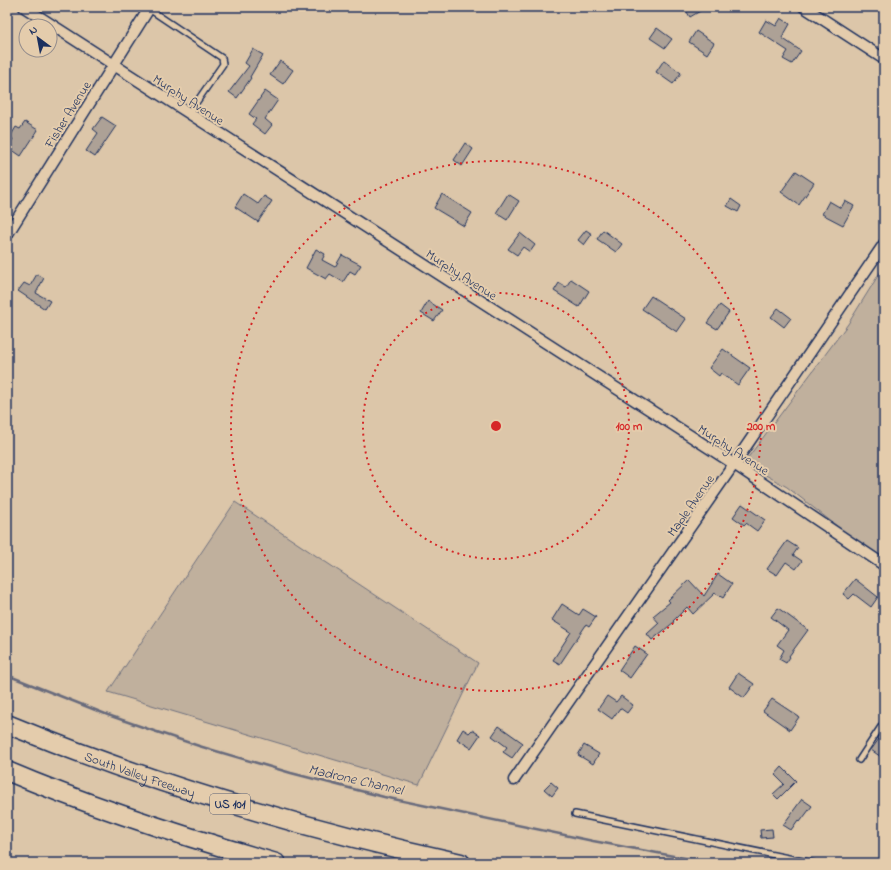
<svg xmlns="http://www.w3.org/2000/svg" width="891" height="870" viewBox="0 0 891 870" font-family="'Indie Flower',sans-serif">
	<rect width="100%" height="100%" fill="#dcc6a9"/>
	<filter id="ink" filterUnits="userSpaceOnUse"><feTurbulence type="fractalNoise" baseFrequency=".025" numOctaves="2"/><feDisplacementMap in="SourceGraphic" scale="8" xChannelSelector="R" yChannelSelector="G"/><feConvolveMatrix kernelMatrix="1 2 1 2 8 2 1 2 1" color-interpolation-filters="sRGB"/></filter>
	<g filter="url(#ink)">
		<g fill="#c0b09d" stroke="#6e707e">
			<polygon points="884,266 884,559 860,544 787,487 744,463 848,324"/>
			<polygon points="235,502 478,663 419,785 108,692"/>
		</g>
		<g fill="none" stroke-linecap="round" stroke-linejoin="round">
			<polyline stroke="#676b7c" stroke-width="2.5" points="7,675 108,715 154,731 199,746 291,773 384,797 593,841 711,863"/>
		</g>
		<g fill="#ada196" stroke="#1b2f5e">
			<polygon points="684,7 707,7 690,17"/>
			<polygon points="781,18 790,24 782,38 801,51 792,64 783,59 788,51 759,32 766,20 776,26"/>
			<polygon points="657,28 672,39 665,48 650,38"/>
			<polygon points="696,31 714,43 707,54 689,42"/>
			<polygon points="253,49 263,55 250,77 251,78 237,98 229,92 249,66 245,63"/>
			<polygon points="664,60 681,73 673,84 656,72"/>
			<polygon points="280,61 293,70 283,84 270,75"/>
			<polygon points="265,91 278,100 265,119 272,125 265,134 252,124 256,119 249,114"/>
			<polygon points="102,117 116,126 95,157 86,151 98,133 93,129"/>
			<polygon points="25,122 38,130 21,156 8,147 13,139 10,137 16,127 20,129"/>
			<polygon points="465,143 473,149 462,166 454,160"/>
			<polygon points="796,171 814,183 799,205 781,192"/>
			<polygon points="243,194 258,204 264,196 272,201 258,222 235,207"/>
			<polygon points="442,194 472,213 464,226 434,208"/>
			<polygon points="508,194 519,201 507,220 496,213"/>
			<polygon points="731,199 741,206 738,212 727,206"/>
			<polygon points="829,201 841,208 845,201 854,206 843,225 822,214"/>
			<polygon points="586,230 592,234 584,245 578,240"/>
			<polygon points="603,230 622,244 616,252 597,239"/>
			<polygon points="520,233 535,245 530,252 523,247 517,255 508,249"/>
			<polygon points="316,249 325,254 322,260 335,267 342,255 361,265 355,274 350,271 343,282 330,274 326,279 306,268"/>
			<polygon points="37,274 44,278 36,293 50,301 45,309 18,291 24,283 30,286"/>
			<polygon points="571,279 589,291 579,307 554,291 559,283 566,287"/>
			<polygon points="651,296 686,319 677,332 642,309"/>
			<polygon points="428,301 442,310 434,321 421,313"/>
			<polygon points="720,305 729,312 717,329 707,323"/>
			<polygon points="778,308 791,318 784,327 771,317"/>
			<polygon points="723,349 750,368 738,385 721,373 719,376 709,368"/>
			<polygon points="742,504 765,520 757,531 746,523 744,525 733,517"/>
			<polygon points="787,541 798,548 793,555 802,561 796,569 786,562 777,575 767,569"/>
			<polygon points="718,574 732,584 723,598 715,593 693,614 687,607 673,621 674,622 652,640 647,634 659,623 653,616 670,602 668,600 689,580 704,596"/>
			<polygon points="855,579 878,597 871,607 854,594 849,599 843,594"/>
			<polygon points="562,604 579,615 583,609 596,617 589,627 586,625 560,664 553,660 571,632 552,620"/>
			<polygon points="778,608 808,630 789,656 790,657 786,663 779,659 784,650 777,645 788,630 771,617"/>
			<polygon points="635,646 647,654 630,678 619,670"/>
			<polygon points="738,673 754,684 744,698 729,687"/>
			<polygon points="607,696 616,702 621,696 633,705 627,713 620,708 612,719 598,709"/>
			<polygon points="772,699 799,717 790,730 763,711"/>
			<polygon points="499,726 523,743 512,758 503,752 507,747 492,736"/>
			<polygon points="463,729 469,733 472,730 480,735 471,748 457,739"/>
			<polygon points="884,732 884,759 871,750"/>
			<polygon points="584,745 599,754 593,764 578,755"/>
			<polygon points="782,767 796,781 778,799 773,794 784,784 775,775"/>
			<polygon points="551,782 558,788 552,796 544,789"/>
			<polygon points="802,799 812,806 800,822 798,820 791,830 783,825"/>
			<polygon points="772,829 773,837 761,838 760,830"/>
		</g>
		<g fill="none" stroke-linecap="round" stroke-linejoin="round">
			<defs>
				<g id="lane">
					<polyline points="149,9 222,58 223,64 189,113"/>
					<polyline points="859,760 884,722"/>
					<polyline points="575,814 813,863"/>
				</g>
				<g id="street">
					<polyline points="24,7 734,464 884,565"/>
					<polyline points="804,7 884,59"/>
					<polyline points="7,235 150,7"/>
					<polyline points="514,780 734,464 884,244"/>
				</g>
				<g id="highway">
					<path id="s1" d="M7,724c147,61 298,105 454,139"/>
					<path d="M7,771c87,37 178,66 269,92"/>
				</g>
			</defs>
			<use href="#lane" stroke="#1b2f5e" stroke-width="8"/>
			<use href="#street" stroke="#1b2f5e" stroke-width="13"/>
			<use href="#highway" stroke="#1b2f5e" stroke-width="21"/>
			<use href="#lane" stroke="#e4ccac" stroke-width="5"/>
			<use href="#street" stroke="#e4ccac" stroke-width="10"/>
			<use href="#highway" stroke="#e4ccac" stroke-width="18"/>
		</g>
	</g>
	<g fill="none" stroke="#d62828" stroke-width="2" stroke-dasharray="2 4">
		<circle cx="496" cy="426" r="133"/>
		<circle cx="496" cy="426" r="265"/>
	</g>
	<g text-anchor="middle" stroke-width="4" stroke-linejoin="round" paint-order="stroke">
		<rect fill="#e4ccac" stroke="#575e75" stroke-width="1" x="210" y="794" width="40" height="20" rx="3"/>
		<g font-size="12" font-weight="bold" fill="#1b2f5e">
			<text x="230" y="808">US 101</text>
		</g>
		<g font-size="13" fill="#1b2f5e" stroke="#e4ccac">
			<text transform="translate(189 99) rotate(33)" y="5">Murphy Avenue</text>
			<text transform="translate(67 114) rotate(-58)" y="5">Fisher Avenue</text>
			<text transform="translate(462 274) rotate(33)" y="5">Murphy Avenue</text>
			<text transform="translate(734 449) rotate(33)" y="5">Murphy Avenue</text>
			<text transform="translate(690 505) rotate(-55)" y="5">Maple Avenue</text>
			<text dy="5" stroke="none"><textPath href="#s1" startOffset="142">South Valley Freeway</textPath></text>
		</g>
		<g font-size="14" font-style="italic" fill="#2e3e66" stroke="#e4ccac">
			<text transform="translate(356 779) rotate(13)" y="5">Madrone Channel</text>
		</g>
	</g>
	<circle cx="496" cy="426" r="6" fill="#d62828" stroke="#e4ccac" stroke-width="2"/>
	<g font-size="12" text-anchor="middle" font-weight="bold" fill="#d62828" stroke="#e4ccac" stroke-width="4" stroke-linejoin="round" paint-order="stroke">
		<text x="629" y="430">100 m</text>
		<text x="761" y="430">200 m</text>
	</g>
	<rect width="891" height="870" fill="none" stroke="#e4ccac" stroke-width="24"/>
	<rect x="12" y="12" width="867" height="846" fill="none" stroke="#1b2f5e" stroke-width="1.5" filter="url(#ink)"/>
	<g transform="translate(38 38) rotate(328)"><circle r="19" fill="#e4ccac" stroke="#948d8d"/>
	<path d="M0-3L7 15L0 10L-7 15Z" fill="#1b2f5e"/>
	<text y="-6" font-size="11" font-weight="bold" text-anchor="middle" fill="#1b2f5e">N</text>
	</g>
</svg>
